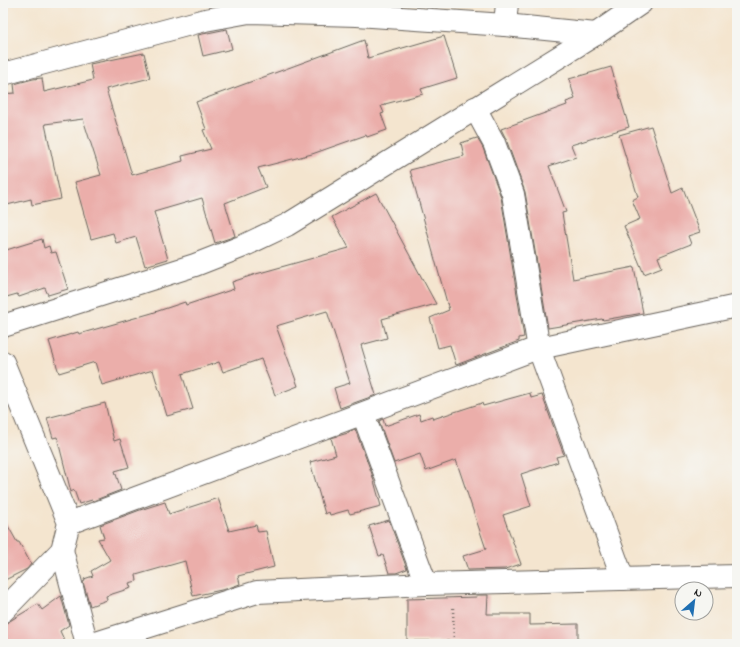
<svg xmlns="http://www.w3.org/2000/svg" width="740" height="647" viewBox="0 0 740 647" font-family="'Indie Flower',sans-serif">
	<rect width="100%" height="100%" fill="#f6f6f2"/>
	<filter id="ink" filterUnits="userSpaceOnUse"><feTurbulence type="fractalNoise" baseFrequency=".025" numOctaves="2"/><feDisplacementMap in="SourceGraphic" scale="8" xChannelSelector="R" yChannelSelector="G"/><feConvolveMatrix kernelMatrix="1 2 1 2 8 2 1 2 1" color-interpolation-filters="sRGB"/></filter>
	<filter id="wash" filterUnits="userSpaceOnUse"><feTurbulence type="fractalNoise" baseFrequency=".012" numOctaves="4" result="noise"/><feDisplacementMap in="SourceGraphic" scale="16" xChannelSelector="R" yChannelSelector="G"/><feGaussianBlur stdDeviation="0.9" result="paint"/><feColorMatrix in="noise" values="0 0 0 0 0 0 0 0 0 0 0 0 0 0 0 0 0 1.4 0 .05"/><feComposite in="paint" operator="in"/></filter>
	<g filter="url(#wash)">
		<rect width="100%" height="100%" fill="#f4e5cf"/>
		<g id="blocks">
			<g fill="#ebaeaa">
				<polygon points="227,29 232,49 203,56 198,35"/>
				<polygon points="444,36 457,78 421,89 423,94 385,104 385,105 381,106 384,113 381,114 387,130 367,137 366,135 312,154 258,168 266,187 225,203 235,236 230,238 215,243 202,198 154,212 168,259 145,266 136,237 116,243 113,233 91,239 75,182 101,175 83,119 45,124 61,199 32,205 31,199 3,206 3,94 15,93 14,84 33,79 42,78 44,92 93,80 90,64 144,53 150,78 106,89 132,175 183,161 182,156 211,149 203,130 206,129 196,102 364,40 368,58"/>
				<polygon points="611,67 629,127 571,145 576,157 549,166 566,212 562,213 573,279 634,267 643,313 603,320 602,319 548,328 525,192 506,139 501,129 567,105 566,102 575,99 569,79"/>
				<polygon points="651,126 672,193 683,188 700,232 688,236 691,244 658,257 662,267 644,274 624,226 640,219 632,200 638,197 619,135"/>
				<polygon points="477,138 483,148 501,197 524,337 519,338 519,341 456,365 450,345 438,348 430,318 449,310 410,170 464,156 461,143"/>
				<polygon points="376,193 436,304 382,319 387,338 361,345 376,395 340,408 334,388 350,383 327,311 276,326 298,386 275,395 261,359 223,372 219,362 182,374 193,409 167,416 153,370 102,385 95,362 59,373 49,341 78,332 79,334 152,313 185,302 186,305 234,289 232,282 256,274 349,248 332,217"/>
				<polygon points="42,239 44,248 49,246 51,253 56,252 68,289 48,295 45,288 19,297 17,294 3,298 3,251"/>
				<polygon points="530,393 531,398 542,395 564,455 556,457 558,462 521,474 531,506 503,515 521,564 505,569 468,570 463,556 486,549 456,460 426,471 420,454 394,463 379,421 383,419 385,426 419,414 421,420 432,416 433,419 482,403 483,406"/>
				<polygon points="105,403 114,441 120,439 129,467 115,471 121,490 93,501 92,500 79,504 74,490 71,492 57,437 53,438 47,418"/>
				<polygon points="355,429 372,474 381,506 350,514 348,510 330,515 329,512 325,514 310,462 336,455 331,438 348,433 348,432"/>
				<polygon points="218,498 229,531 256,525 258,532 266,531 274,567 238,576 240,584 226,589 193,596 185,561 136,575 137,581 129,583 131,588 106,596 107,600 90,606 83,582 85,581 84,579 93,576 91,571 110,560 98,539 104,538 100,525 140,510 165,502 169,514"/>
				<polygon points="3,517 17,542 19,542 31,564 27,569 3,581"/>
				<polygon points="389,520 407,569 396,573 389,573 383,555 379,556 369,526"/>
				<polygon points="476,595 488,595 487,614 530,614 530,625 578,624 578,644 481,644 481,641 407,641 407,599 477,597"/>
				<polygon points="61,596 69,625 60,631 66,644 3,644 3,625 38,604 42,610"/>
			</g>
		</g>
	</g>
	<g filter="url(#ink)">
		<use href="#blocks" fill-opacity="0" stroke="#68625b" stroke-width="1"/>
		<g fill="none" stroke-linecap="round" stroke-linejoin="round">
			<defs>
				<g id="minor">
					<polyline points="505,25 507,3"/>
					<polyline points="3,74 205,20 249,12 357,15 505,25 596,34"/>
					<polyline points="475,108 494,143 513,194 539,349 623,579"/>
					<polyline points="3,326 195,265 241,247 287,225 596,34 641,3"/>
					<polyline points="3,362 69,523 62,550 3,611"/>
					<polyline points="363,414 426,584"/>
					<polyline points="69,523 535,349 737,306"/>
					<polyline points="62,550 87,644"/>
					<polyline points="93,644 257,592 426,584 737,576"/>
				</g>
			</defs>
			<use href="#minor" stroke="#68625b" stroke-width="24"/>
			<polyline stroke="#68625b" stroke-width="2.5" stroke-dasharray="1 3" stroke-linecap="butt" points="453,608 454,644"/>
			<use href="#minor" stroke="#fff" stroke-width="22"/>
		</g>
	</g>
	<rect width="740" height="647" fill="none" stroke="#f6f6f2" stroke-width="16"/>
	<g transform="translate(694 601) rotate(28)"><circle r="19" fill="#f6f6f2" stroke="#9f9f9c"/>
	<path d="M0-3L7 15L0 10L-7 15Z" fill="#1f6fb2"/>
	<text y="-6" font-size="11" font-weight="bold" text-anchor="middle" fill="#1c1c1c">N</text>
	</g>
</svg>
